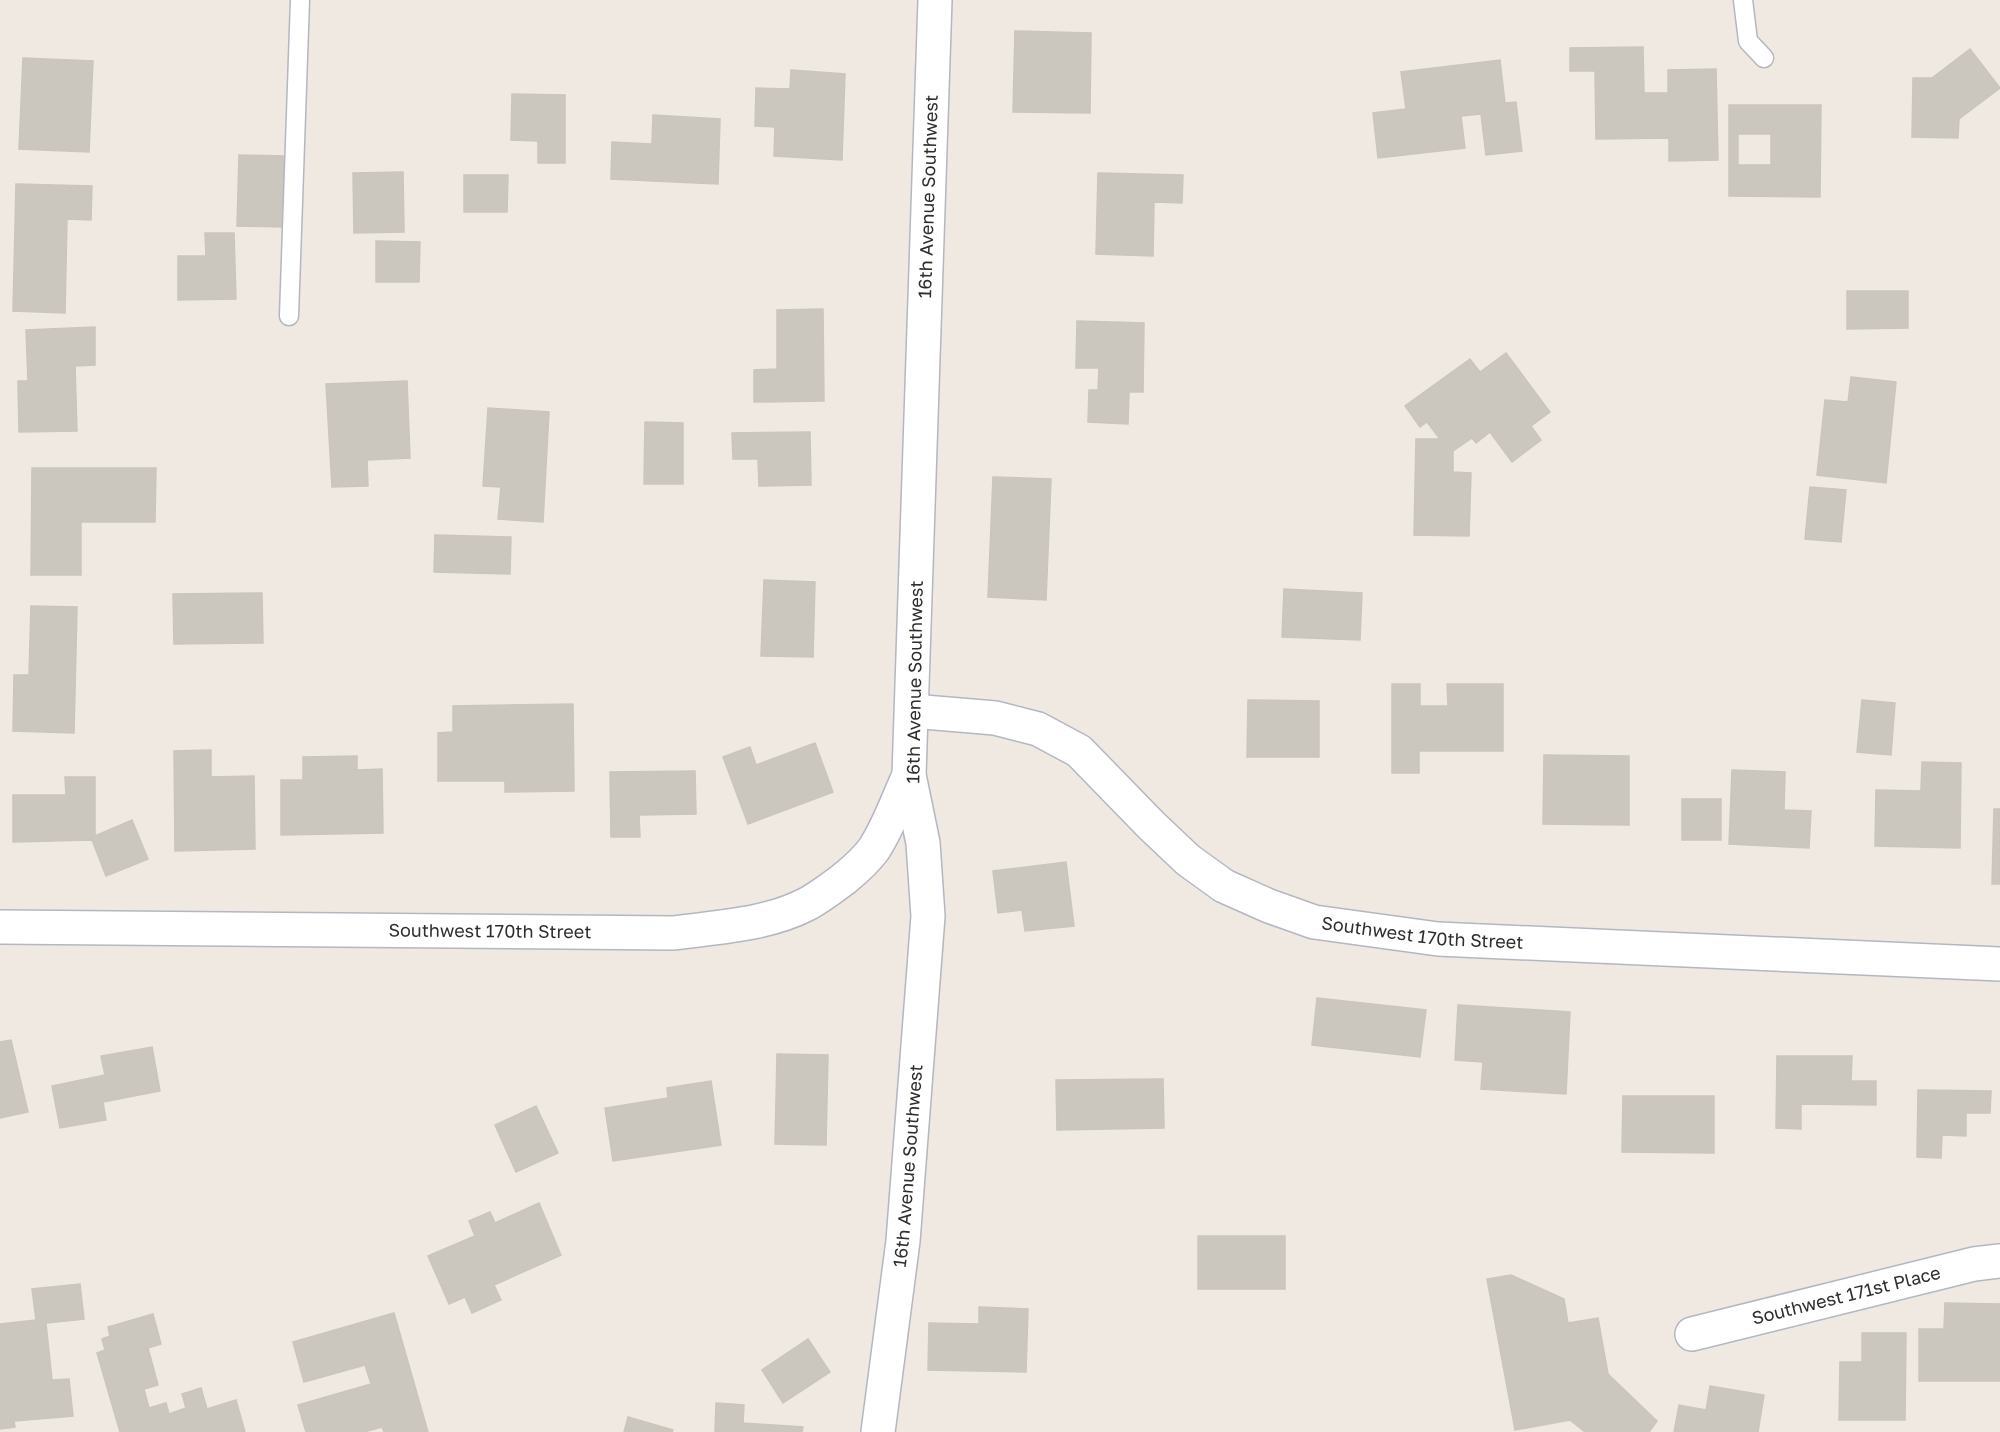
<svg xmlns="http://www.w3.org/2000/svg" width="2000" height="1432" viewBox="0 0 2000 1432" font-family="'Golos Text',sans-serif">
	<rect width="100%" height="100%" fill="#efe9e1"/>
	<g fill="#cbc7bf" stroke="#cbc5ba" stroke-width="1.5" fill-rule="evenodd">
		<polygon points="1015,31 1091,33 1090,113 1013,112"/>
		<polygon points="1643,47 1644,93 1668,93 1668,70 1716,69 1718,160 1669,161 1669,138 1596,139 1595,71 1570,71 1570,48"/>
		<polygon points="1970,49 2000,88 1959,119 1958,138 1912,137 1913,78 1932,78"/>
		<polygon points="23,58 93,61 89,152 19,149"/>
		<polygon points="1500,60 1505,103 1516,102 1522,151 1486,155 1481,114 1461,116 1465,148 1378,158 1373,113 1406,109 1401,72"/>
		<polygon points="791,70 845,74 842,160 774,156 775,127 755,126 756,88 790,89"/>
		<polygon points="512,94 565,95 565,163 538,163 538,141 511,140"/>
		<path d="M1729,105h92l-1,92 -91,-1zM1738,134h33v31h-33z"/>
		<polygon points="653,115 720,119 718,184 611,179 612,142 652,144"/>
		<polygon points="239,155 284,156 283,227 237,226"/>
		<polygon points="403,172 404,232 354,233 353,173"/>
		<polygon points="1098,173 1183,175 1182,203 1154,202 1153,256 1096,254"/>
		<polygon points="464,175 508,175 507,212 464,212"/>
		<polygon points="16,184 92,186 91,220 67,219 65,313 13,311"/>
		<polygon points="205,233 234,233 236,299 178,300 178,256 206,256"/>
		<polygon points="376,241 420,242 419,282 376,282"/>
		<polygon points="1847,291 1908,291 1908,328 1847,329"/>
		<polygon points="823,309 824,401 754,402 754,370 777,369 777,310"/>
		<polygon points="1077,321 1144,323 1143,392 1129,392 1128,424 1088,422 1089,390 1098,390 1099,368 1076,368"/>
		<polygon points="95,327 95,365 75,366 77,431 19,432 18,381 28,381 26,330"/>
		<polygon points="1506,353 1550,412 1531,426 1541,440 1512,462 1490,432 1476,443 1472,438 1453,451 1453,472 1471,473 1469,536 1414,535 1416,439 1440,439 1427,422 1420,427 1405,406 1470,359 1480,372"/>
		<polygon points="1851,377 1896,382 1886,483 1817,475 1825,400 1848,402"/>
		<polygon points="407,381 410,458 367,460 368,486 332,487 326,384"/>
		<polygon points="488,408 549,412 543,522 498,519 501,487 483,486"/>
		<polygon points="645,422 683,423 683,484 644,484"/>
		<polygon points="810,432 811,485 759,486 758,459 733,459 732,433"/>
		<polygon points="32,468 156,468 155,522 81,522 81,575 31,575"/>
		<polygon points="993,477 1051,479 1046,600 988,597"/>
		<polygon points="1810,487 1846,490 1841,542 1805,539"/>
		<polygon points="435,535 511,537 510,574 434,572"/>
		<polygon points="764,580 815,582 813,657 761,656"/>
		<polygon points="1284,589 1362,593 1360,640 1282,637"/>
		<polygon points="262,593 263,643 174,644 173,594"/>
		<polygon points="31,606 77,607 74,733 13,731 14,675 29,675"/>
		<polygon points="1392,684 1420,684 1420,706 1448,706 1447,684 1503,684 1503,751 1419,751 1419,773 1392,773"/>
		<polygon points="1248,700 1319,701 1319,757 1247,757"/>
		<polygon points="1862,700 1895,703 1891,755 1857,752"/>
		<polygon points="573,704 574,791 505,792 505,781 438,781 438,733 453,732 453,706"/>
		<polygon points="815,743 833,792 748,824 723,757 750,747 756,765"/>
		<polygon points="211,750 211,777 254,776 255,849 175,851 174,751"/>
		<polygon points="1544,755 1629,756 1629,825 1543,824"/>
		<polygon points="357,756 357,770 382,769 383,833 281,835 281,780 303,780 303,757"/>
		<polygon points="1922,762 1961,763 1960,848 1875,846 1876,790 1921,791"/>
		<polygon points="1732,770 1785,772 1784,810 1811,811 1809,848 1729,844"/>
		<polygon points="695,771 696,814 639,815 640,837 611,837 610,772"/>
		<polygon points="65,777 95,777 95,836 132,820 148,859 106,876 92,840 13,842 13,795 66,795"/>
		<rect x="1682" y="799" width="39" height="41"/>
		<polygon points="1994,809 2000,809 2000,884 1992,884"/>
		<polygon points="1066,862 1074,926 1025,931 1022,910 998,913 993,871"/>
		<polygon points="1317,998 1426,1010 1420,1057 1312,1045"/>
		<polygon points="1458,1005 1570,1012 1566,1094 1481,1089 1483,1062 1455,1060"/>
		<polygon points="11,1040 28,1112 0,1118 0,1042"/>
		<polygon points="152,1047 160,1091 103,1102 106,1120 60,1128 52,1086 105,1075 101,1056"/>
		<polygon points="777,1054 828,1055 826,1145 775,1144"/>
		<polygon points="1777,1056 1852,1056 1851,1081 1876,1081 1876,1105 1801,1104 1801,1129 1776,1128"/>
		<polygon points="1163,1079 1164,1128 1057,1130 1056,1080"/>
		<polygon points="711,1081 721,1145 613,1161 605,1108 668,1098 667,1088"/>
		<polygon points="1918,1090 1991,1091 1990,1113 1966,1113 1966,1136 1942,1135 1941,1158 1917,1157"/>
		<polygon points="1623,1096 1714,1096 1714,1153 1622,1152"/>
		<polygon points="536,1106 558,1153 516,1172 495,1125"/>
		<polygon points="539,1203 561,1255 494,1285 501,1300 472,1313 465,1297 449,1304 428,1256 475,1236 469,1221 490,1212 495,1223"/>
		<rect x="1198" y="1236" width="87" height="53"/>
		<polygon points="1511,1275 1564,1299 1568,1323 1598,1318 1608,1374 1657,1421 1649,1432 1585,1432 1570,1420 1515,1430 1487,1279"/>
		<polygon points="80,1284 84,1319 46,1323 52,1380 69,1379 73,1416 14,1421 15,1427 0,1429 0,1324 36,1320 32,1289"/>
		<polygon points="1945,1303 2000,1304 2000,1381 1919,1381 1919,1329 1944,1329"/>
		<polygon points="979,1307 1028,1309 1026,1372 928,1370 929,1323 979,1324"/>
		<polygon points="394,1313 428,1432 384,1432 382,1427 364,1432 306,1432 298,1405 371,1384 365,1365 304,1382 293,1342"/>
		<polygon points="153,1314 161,1344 148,1348 158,1385 144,1389 149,1408 166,1403 169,1414 186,1408 182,1394 201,1388 207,1409 236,1400 245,1432 120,1432 97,1353 105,1350 102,1339 110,1336 108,1327"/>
		<polygon points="1862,1333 1906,1333 1905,1420 1839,1420 1840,1362 1862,1362"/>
		<polygon points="808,1339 830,1372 783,1403 762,1370"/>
		<polygon points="1710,1386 1764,1395 1758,1432 1674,1432 1679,1405 1706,1410"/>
		<polygon points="716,1403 744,1405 743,1423 803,1427 802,1432 715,1432"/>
		<polygon points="628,1417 673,1430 672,1432 624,1432"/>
	</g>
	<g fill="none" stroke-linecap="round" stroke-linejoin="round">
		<defs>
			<g id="service">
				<polyline points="1743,0 1748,41 1764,58"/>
				<polyline points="289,316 300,0"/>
			</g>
			<g id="minor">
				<path id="s1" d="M912,711l83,7 43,11 41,22 72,74 37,35 36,26 45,20 45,16 124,17 562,25"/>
				<path id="s2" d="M0,927l674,6c43,-6 93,-8 133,-29 13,-7 26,-17 38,-26 11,-9 21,-18 29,-29 15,-23 24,-50 35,-74"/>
				<path id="s3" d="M1692,1334l282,-70 26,-3"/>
				<path id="s4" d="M878,1432l25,-191 25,-325 -5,-73 -14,-68 26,-775"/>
			</g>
		</defs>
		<use href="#service" stroke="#b4b7c1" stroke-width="21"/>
		<use href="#minor" stroke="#b4b7c1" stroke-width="36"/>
		<use href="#service" stroke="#fff" stroke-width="18"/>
		<use href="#minor" stroke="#fff" stroke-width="33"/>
	</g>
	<g text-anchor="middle" stroke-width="5" stroke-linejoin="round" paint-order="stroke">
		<g font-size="18" fill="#2e2e2e" stroke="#fff">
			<text dy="6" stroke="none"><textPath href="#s4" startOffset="1240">16th Avenue Southwest</textPath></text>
			<text transform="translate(915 682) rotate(-89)" y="6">16th Avenue Southwest</text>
			<text dy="6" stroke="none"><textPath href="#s2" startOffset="490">Southwest 170th Street</textPath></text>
			<text dy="6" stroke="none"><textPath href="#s1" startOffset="579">Southwest 170th Street</textPath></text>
			<text dy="6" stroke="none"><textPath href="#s4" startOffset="268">16th Avenue Southwest</textPath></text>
			<text dy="6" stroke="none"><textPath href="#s3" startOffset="159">Southwest 171st Place</textPath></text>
		</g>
	</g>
</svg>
